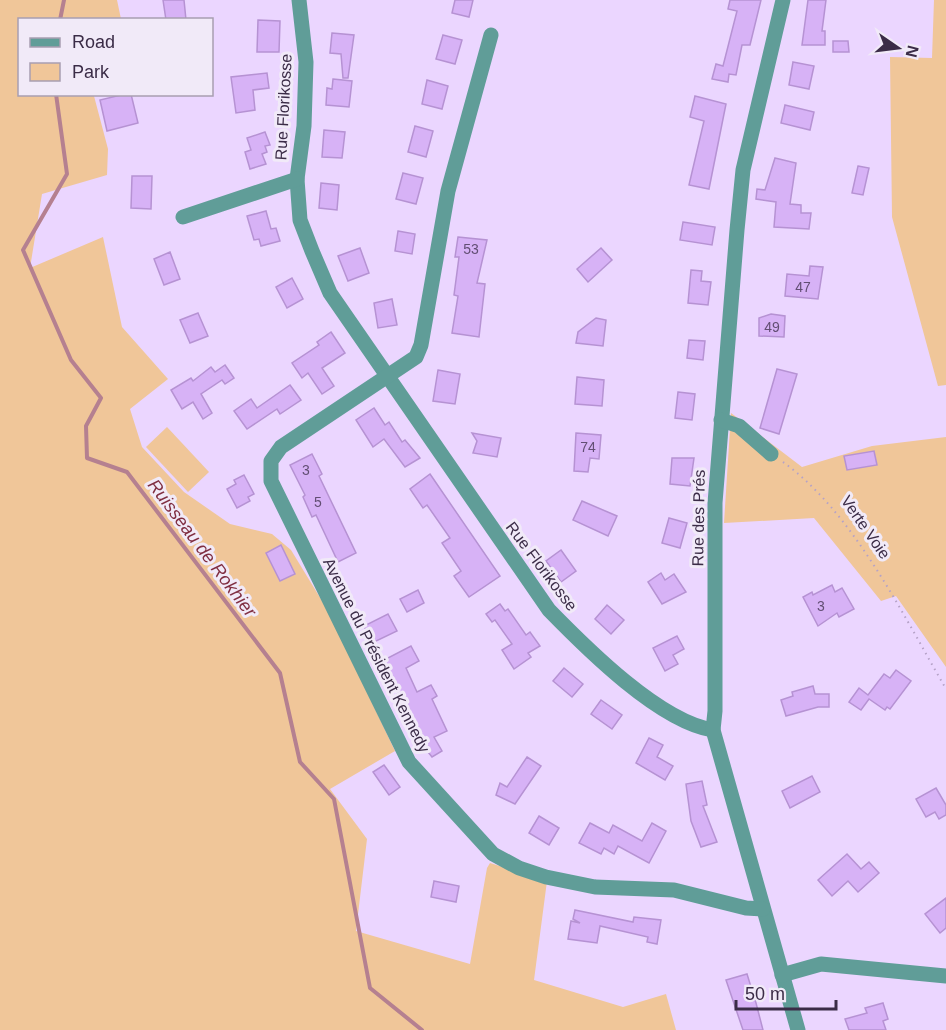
<svg xmlns="http://www.w3.org/2000/svg" width="946" height="1030" viewBox="0 0 946 1030" font-family="Arial,sans-serif">
	<rect width="100%" height="100%" fill="#ebd6ff"/>
	<g fill="#f0c699">
		<polygon points="0,0 117,0 121,19 20,20 20,94 96,95 94,96 108,149 107,175 42,194 30,268 103,237 122,327 168,379 130,409 142,447 184,492 230,524 272,534 291,550 330,614 395,751 330,789 367,839 356,931 470,964 487,868 490,863 547,881 534,980 623,1007 666,994 676,1030 0,1030"/>
		<polygon points="934,0 946,0 946,385 938,386 892,217 890,57 932,58"/>
		<polygon points="731,413 802,467 872,446 946,437 946,667 896,596 881,601 814,518 724,523"/>
		<polygon points="167,427 209,472 188,492 146,447"/>
	</g>
	<g fill="none" stroke-linecap="round" stroke-linejoin="round">
		<g stroke="#b58090" stroke-width="4">
			<polyline points="60,20 64,0"/>
			<polyline points="56,94 67,174 23,250 71,360 101,398 86,426 87,458 127,472 280,673 300,762 334,799 370,988 422,1030"/>
		</g>
	</g>
	<g fill="#d7b2f6" stroke="#b692d3" stroke-width="1.5">
		<polygon points="163,0 184,0 186,20 166,20"/>
		<polygon points="455,0 473,0 469,17 452,13"/>
		<polygon points="730,0 761,0 750,45 742,45 736,75 729,74 728,82 712,79 716,64 723,66 737,11 728,9"/>
		<polygon points="808,0 826,0 822,31 825,31 825,45 802,45"/>
		<polygon points="258,20 280,21 279,52 257,52"/>
		<polygon points="332,33 354,35 348,78 343,78 341,54 330,53"/>
		<polygon points="443,35 462,40 455,64 436,59"/>
		<polygon points="833,41 848,41 849,52 833,52"/>
		<polygon points="793,62 814,66 809,89 789,85"/>
		<polygon points="267,73 269,88 253,90 255,110 236,113 231,77"/>
		<polygon points="333,79 352,81 349,107 326,105 327,88 332,89"/>
		<polygon points="427,80 448,86 442,109 422,104"/>
		<polygon points="125,94 131,94 138,123 107,131 100,100"/>
		<polygon points="695,96 726,104 709,189 689,185 704,121 690,117"/>
		<polygon points="785,105 814,112 810,130 781,123"/>
		<polygon points="415,126 433,131 426,157 408,152"/>
		<polygon points="324,130 345,132 342,158 322,157"/>
		<polygon points="265,132 270,145 265,146 267,152 262,154 266,164 250,169 245,152 251,150 247,138"/>
		<polygon points="775,158 796,163 790,204 801,205 801,213 811,213 809,229 774,227 776,202 756,199 757,189 765,190"/>
		<polygon points="858,166 869,168 863,195 852,193"/>
		<polygon points="403,173 423,178 416,204 396,199"/>
		<polygon points="132,176 152,176 151,209 131,208"/>
		<polygon points="321,183 339,185 337,210 319,208"/>
		<polygon points="266,211 271,229 276,228 280,241 261,246 259,239 254,240 247,216"/>
		<polygon points="683,222 715,227 712,245 680,240"/>
		<polygon points="398,231 415,234 412,254 395,251"/>
		<polygon points="458,237 487,240 477,283 485,284 479,337 452,333 458,296 454,295 459,257 455,257"/>
		<polygon points="360,248 369,273 348,281 338,256"/>
		<polygon points="601,248 612,260 588,282 577,269"/>
		<polygon points="170,252 180,279 164,285 154,259"/>
		<polygon points="810,266 823,267 818,299 785,296 787,274 809,276"/>
		<polygon points="691,270 702,271 701,281 711,282 708,305 688,303"/>
		<polygon points="292,278 303,299 287,308 276,287"/>
		<polygon points="392,299 397,325 378,328 374,303"/>
		<polygon points="198,313 208,336 190,343 180,320"/>
		<polygon points="771,314 785,316 784,337 759,336 759,318"/>
		<polygon points="596,318 606,320 603,346 576,343 578,332"/>
		<polygon points="331,332 345,353 322,368 334,386 322,394 308,373 302,378 292,363 319,345 317,342"/>
		<polygon points="689,340 705,341 703,360 687,358"/>
		<polygon points="225,365 234,378 225,384 222,380 201,394 212,413 203,419 193,402 182,409 171,390 191,378 193,381 211,367 215,372"/>
		<polygon points="777,369 797,374 779,434 760,428"/>
		<polygon points="438,370 460,374 455,404 433,401"/>
		<polygon points="577,377 604,380 602,406 575,404"/>
		<polygon points="290,385 301,400 280,414 277,409 247,429 234,411 251,399 257,408"/>
		<polygon points="678,392 695,394 692,420 675,418"/>
		<polygon points="374,408 385,425 389,422 402,442 405,440 420,458 405,467 384,439 373,447 356,420"/>
		<polygon points="472,433 501,438 497,457 473,453 477,441"/>
		<polygon points="576,433 601,435 599,459 590,458 588,472 574,471"/>
		<polygon points="874,451 877,465 847,470 844,456"/>
		<polygon points="312,454 322,474 319,476 356,553 338,562 316,515 312,517 303,497 305,495 290,465"/>
		<polygon points="672,458 694,458 690,486 670,484"/>
		<polygon points="430,474 500,576 469,597 454,576 461,571 442,543 450,538 427,505 423,508 410,489"/>
		<polygon points="244,475 254,494 248,497 250,501 237,508 227,489 236,484 234,480"/>
		<polygon points="582,501 617,516 608,536 573,520"/>
		<polygon points="669,518 687,523 680,548 662,543"/>
		<polygon points="281,545 295,574 280,581 266,553"/>
		<polygon points="561,550 576,571 561,582 546,561"/>
		<polygon points="661,573 665,580 674,574 686,592 662,604 648,582"/>
		<polygon points="832,585 835,592 842,588 854,609 839,617 837,613 818,626 803,597 812,592 813,595"/>
		<polygon points="418,590 424,603 407,612 400,599"/>
		<polygon points="500,604 505,611 508,609 526,635 530,632 540,646 528,653 531,657 514,669 502,650 512,644 495,620 492,622 486,614"/>
		<polygon points="607,605 624,620 611,634 595,619"/>
		<polygon points="388,614 397,631 372,643 364,626"/>
		<polygon points="677,636 684,649 673,655 678,664 665,671 653,648"/>
		<polygon points="411,646 419,661 406,668 417,692 431,685 437,696 432,699 447,731 434,737 442,751 432,757 421,743 382,661"/>
		<polygon points="564,668 583,684 572,697 553,681"/>
		<polygon points="896,670 911,681 890,709 887,707 885,710 869,699 861,710 849,702 859,688 868,695 884,674 890,678"/>
		<polygon points="813,686 815,694 829,694 829,707 818,707 786,716 781,700 793,696 792,692"/>
		<polygon points="601,700 622,715 612,729 591,714"/>
		<polygon points="649,738 663,745 657,757 673,766 665,780 636,763"/>
		<polygon points="527,757 541,766 515,804 496,795 500,783 507,787"/>
		<polygon points="384,765 400,787 389,795 373,772"/>
		<polygon points="812,776 820,792 790,808 782,791"/>
		<polygon points="702,781 707,805 703,806 717,842 701,847 691,821 686,784"/>
		<polygon points="936,788 946,805 946,815 939,819 935,812 926,817 916,799"/>
		<polygon points="539,816 559,828 549,845 529,833"/>
		<polygon points="590,823 609,833 613,825 642,841 652,823 666,831 649,863 618,846 614,854 604,848 601,854 579,843"/>
		<polygon points="847,854 861,869 869,862 879,873 858,892 848,881 832,896 818,880"/>
		<polygon points="434,881 459,886 456,902 431,897"/>
		<polygon points="946,898 946,928 940,933 925,914"/>
		<polygon points="575,910 633,922 634,917 661,920 657,944 647,942 648,937 600,926 597,943 568,939 571,921 580,923 573,919"/>
		<polygon points="747,974 756,1003 763,1030 743,1030 726,980"/>
		<polygon points="883,1003 888,1019 883,1021 886,1030 849,1030 845,1019 867,1013 865,1008"/>
	</g>
	<g fill="none" stroke-linecap="round" stroke-linejoin="round">
		<path stroke="#b5a2c7" stroke-width="2" stroke-dasharray="1.5 4.5" stroke-linecap="butt" d="M783,462c70,50 120,153 163,227"/>
		<g stroke="#609d98" stroke-width="15">
			<path d="M299,0l7,62 -2,64 -7,53 3,41 12,31 18,42 219,317c38,39 111,112 164,120"/>
			<polyline points="783,0 743,170 737,230 715,503 715,711 713,730 798,1030"/>
			<polyline points="491,35 448,191 421,345 416,357 281,447 271,461 271,481 409,762 493,854 519,868 546,877 595,887 674,890 746,908 763,909"/>
			<polyline points="183,217 297,179"/>
			<polyline points="721,420 739,426 771,454"/>
			<polyline points="782,975 821,964 946,976"/>
		</g>
	</g>
	<g text-anchor="middle" stroke-width="6" stroke-linejoin="round" paint-order="stroke">
		<g font-size="14" fill="#624e73">
			<text x="471" y="254">53</text>
			<text x="803" y="292">47</text>
			<text x="772" y="332">49</text>
			<text x="588" y="452">74</text>
			<text x="306" y="475">3</text>
			<text x="318" y="507">5</text>
			<text x="821" y="611">3</text>
		</g>
		<g font-size="16" fill="#3b2c47" stroke="#f1eaf8">
			<text transform="translate(283 107) rotate(-87)" y="6">Rue Florikosse</text>
			<text transform="translate(698 518) rotate(-89)" y="6">Rue des Prés</text>
			<text transform="translate(866 527) rotate(55)" y="6">Verte Voie</text>
			<text transform="translate(542 566) rotate(53)" y="6">Rue Florikosse</text>
			<text transform="translate(377 655) rotate(63)" y="6">Avenue du Président Kennedy</text>
		</g>
		<g font-size="18" font-style="italic" fill="#802f42" stroke="#f1eaf8">
			<text transform="translate(202 548) rotate(53)" y="6">Ruisseau de Rokhier</text>
		</g>
	</g>
	<rect x="18" y="18" width="195" height="78" fill="#f1eaf8" stroke="#a89eb1" stroke-width="1.5"/>
	<rect x="30" y="38" width="30" height="9" fill="#609d98" stroke="#a89eb1" stroke-width="1.5"/>
	<text x="72" y="48" font-size="18" fill="#3b2c47">Road</text>
	<rect x="30" y="63" width="30" height="18" fill="#f0c699" stroke="#a89eb1" stroke-width="1.5"/>
	<text x="72" y="78" font-size="18" fill="#3b2c47">Park</text>
	<g transform="translate(898 48) rotate(104)" stroke="#f1eaf8" stroke-width="4.5" paint-order="stroke">
	<path d="M0-4.5L10 22L0 15L-10 22Z" fill="#3b2c47"/>
	<text y="-9" font-size="16" font-weight="bold" text-anchor="middle" fill="#3b2c47">N</text>
	</g>
	<path d="M736 1000v9h100v-9" fill="none" stroke="#3b2c47" stroke-width="3"/>
	<text x="745" y="1000" font-size="18" fill="#3b2c47" stroke="#f1eaf8" stroke-width="4.5" paint-order="stroke">50 m</text>
</svg>
